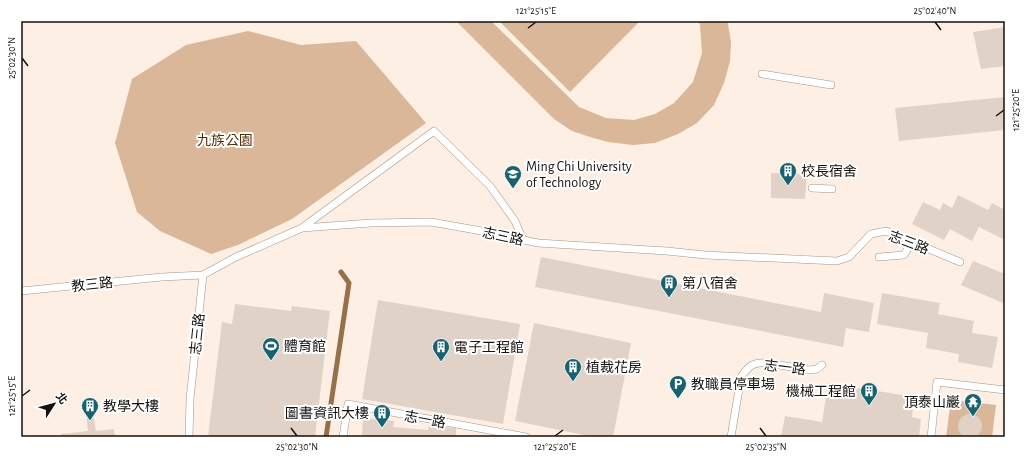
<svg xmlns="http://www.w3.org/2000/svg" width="1026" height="458" viewBox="0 0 1026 458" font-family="'Alegreya Sans','Noto Sans TC',sans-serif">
	<rect width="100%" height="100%" fill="#fdefe3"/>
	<g fill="#dab799">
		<polygon points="456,21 491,21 579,107 606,118 634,120 655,114 674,103 693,82 702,53 700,25 698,21 727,21 728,24 731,42 730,61 724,83 714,105 697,123 678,134 655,143 633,145 608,142 590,137 572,131 554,119"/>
		<polygon points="499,21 640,21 570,92"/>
		<polygon points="248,31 301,45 356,41 426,123 292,219 238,245 211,254 160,231 137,212 115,143 132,79 186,45"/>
		<polygon points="951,400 996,405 992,437 946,437"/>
	</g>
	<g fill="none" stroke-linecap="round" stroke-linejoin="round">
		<polyline stroke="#976f4b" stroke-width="5" points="326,437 349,283 341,272"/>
	</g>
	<g fill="#e0d2c6">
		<polygon points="1005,27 1005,66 981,69 973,32"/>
		<polygon points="1005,97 1005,130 899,141 895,108"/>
		<polygon points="771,173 807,174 805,199 771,198"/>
		<polygon points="958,195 988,210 992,203 1005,210 1005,240 979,227 972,241 950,229 944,240 912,224 923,202 940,210 943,203 952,208"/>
		<polygon points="541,257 821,312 824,293 874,303 869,332 846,328 843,347 535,287"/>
		<polygon points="973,261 1005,274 1005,304 961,285"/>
		<polygon points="882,293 940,303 938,314 974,321 972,333 998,337 992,368 958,362 959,354 926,348 928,333 877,324"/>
		<polygon points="378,300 520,324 503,424 362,399"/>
		<polygon points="235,304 291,311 292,306 330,311 315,437 208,437 222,322 232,324"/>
		<polygon points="534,323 631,343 613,437 594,437 515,421"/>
		<polygon points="828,383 914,397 912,417 921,419 919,437 781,437 785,416 822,422"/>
		<polygon points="93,413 96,431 114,429 115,437 61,437 61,434 88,431 86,414"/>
		<circle cx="970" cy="426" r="12"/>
		<polygon points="363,418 394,421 393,427 428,430 429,426 456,428 456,437 362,437"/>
	</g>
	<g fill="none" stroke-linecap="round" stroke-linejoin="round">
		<defs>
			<g id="lane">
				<polyline points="762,74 831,85"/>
				<polyline points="812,188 832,189"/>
				<polyline points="303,227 434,131 490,186 515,221 523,240"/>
				<polyline points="879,257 904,255 912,242"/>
				<polyline points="21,291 162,277 203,275"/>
				<polyline points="189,437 190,399 203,275 236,257 302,228 371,223 431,222 476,230 538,243 667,251 705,255 837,261 849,257 871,234 886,231 960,262"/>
				<polyline points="343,437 348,404 526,437"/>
				<path d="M731,437l10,-60c8,-12 13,-15 27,-14l41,7 8,-1 5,-4"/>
				<polyline points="931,437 937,382 1005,390"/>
			</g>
		</defs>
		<use href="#lane" stroke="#a2958a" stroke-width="8"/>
		<use href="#lane" stroke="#fff" stroke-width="7"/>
	</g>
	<path fill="none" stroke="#16110d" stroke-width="1.5" d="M935,22l6,8M528,28l8,-6M22,58l6,8M996,116l8,-6M22,396l8,-6M291,428l6,8M760,428l6,8M555,436l8,-6"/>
	<defs>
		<symbol id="building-pin" viewBox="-11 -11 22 30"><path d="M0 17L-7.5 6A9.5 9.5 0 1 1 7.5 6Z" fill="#186170" stroke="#fff"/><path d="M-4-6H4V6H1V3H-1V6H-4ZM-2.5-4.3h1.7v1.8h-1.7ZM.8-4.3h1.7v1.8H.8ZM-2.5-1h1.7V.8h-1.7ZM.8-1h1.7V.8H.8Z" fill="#fff"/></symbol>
		<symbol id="university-pin" viewBox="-11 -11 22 30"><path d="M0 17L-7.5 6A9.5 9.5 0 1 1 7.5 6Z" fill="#186170" stroke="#fff"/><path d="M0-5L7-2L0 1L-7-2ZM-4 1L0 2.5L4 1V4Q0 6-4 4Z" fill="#fff"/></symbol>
		<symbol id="stadium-pin" viewBox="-11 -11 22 30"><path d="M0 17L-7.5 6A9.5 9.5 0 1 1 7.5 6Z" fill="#186170" stroke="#fff"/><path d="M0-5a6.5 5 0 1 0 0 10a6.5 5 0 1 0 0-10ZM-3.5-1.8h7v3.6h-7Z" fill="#fff"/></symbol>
		<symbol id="parking-pin" viewBox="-11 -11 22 30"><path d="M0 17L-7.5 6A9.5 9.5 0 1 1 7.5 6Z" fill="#186170" stroke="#fff"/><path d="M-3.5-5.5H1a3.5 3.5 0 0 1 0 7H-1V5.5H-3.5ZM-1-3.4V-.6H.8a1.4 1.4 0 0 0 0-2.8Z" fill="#fff"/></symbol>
		<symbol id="temple-pin" viewBox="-11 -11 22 30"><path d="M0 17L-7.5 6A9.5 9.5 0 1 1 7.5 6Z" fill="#186170" stroke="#fff"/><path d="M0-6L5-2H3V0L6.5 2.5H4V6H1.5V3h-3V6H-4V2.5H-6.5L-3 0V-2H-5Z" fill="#fff"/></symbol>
	</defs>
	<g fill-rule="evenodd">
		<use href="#building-pin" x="778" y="161" width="20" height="27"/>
		<use href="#university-pin" x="503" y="164" width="20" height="27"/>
		<use href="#building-pin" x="659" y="273" width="20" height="27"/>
		<use href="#stadium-pin" x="261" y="336" width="20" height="27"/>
		<use href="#building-pin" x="431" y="337" width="20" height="27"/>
		<use href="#building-pin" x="563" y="357" width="20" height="27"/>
		<use href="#parking-pin" x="668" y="374" width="20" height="27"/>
		<use href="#building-pin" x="859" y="381" width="20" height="27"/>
		<use href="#temple-pin" x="963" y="392" width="20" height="27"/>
		<use href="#building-pin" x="80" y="396" width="20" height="27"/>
		<use href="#building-pin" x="372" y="403" width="20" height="27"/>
	</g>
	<g text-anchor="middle" stroke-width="4" stroke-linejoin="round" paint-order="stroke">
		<g font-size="14" fill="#532f07" stroke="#fff">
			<text x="225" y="145">九族公園</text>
		</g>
		<g font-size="14" fill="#16110d" stroke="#fff" text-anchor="start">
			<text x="526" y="171">Ming Chi University<tspan x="526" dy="16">of Technology</tspan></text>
			<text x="801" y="176">校長宿舍</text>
			<text x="682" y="288">第八宿舍</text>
			<text x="284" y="351">體育館</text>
			<text x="454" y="352">電子工程館</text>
			<text x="586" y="372">植裁花房</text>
			<text x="691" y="389">教職員停車場</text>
			<text x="856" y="396" text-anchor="end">機械工程館</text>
			<text x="960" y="407" text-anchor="end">頂泰山巖</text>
			<text x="103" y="411">教學大樓</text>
			<text x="369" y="418" text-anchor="end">圖書資訊大樓</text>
		</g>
		<g font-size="14" fill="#16110d" stroke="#fff">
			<text transform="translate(503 236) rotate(12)" y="5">志三路</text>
			<text transform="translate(909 242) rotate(21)" y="5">志三路</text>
			<text transform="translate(92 284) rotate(-6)" y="5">教三路</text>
			<text transform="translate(197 334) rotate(-84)" y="5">志三路</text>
			<text transform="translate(785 367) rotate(7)" y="5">志一路</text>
			<text transform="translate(425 419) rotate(10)" y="5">志一路</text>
		</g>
	</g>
	<rect width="1026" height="458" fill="none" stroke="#ffffff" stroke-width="44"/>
	<g transform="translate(54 404) rotate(54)" stroke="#ffffff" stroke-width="3" paint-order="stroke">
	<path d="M0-3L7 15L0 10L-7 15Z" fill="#16110d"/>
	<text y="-6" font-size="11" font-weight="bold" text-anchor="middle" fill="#16110d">北</text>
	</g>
	<rect x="22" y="22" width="982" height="414" fill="none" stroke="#16110d" stroke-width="1.5"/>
	<g font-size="10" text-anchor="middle" fill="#16110d">
		<text x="536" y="14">121°25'15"E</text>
		<text x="935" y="14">25°02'40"N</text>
		<text transform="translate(11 58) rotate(-90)" y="4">25°02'30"N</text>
		<text transform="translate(1015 110) rotate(-90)" y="4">121°25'20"E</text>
		<text transform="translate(11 396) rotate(-90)" y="4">121°25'15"E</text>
		<text x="297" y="450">25°02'30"N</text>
		<text x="555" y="450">121°25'20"E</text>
		<text x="766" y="450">25°02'35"N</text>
	</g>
</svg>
